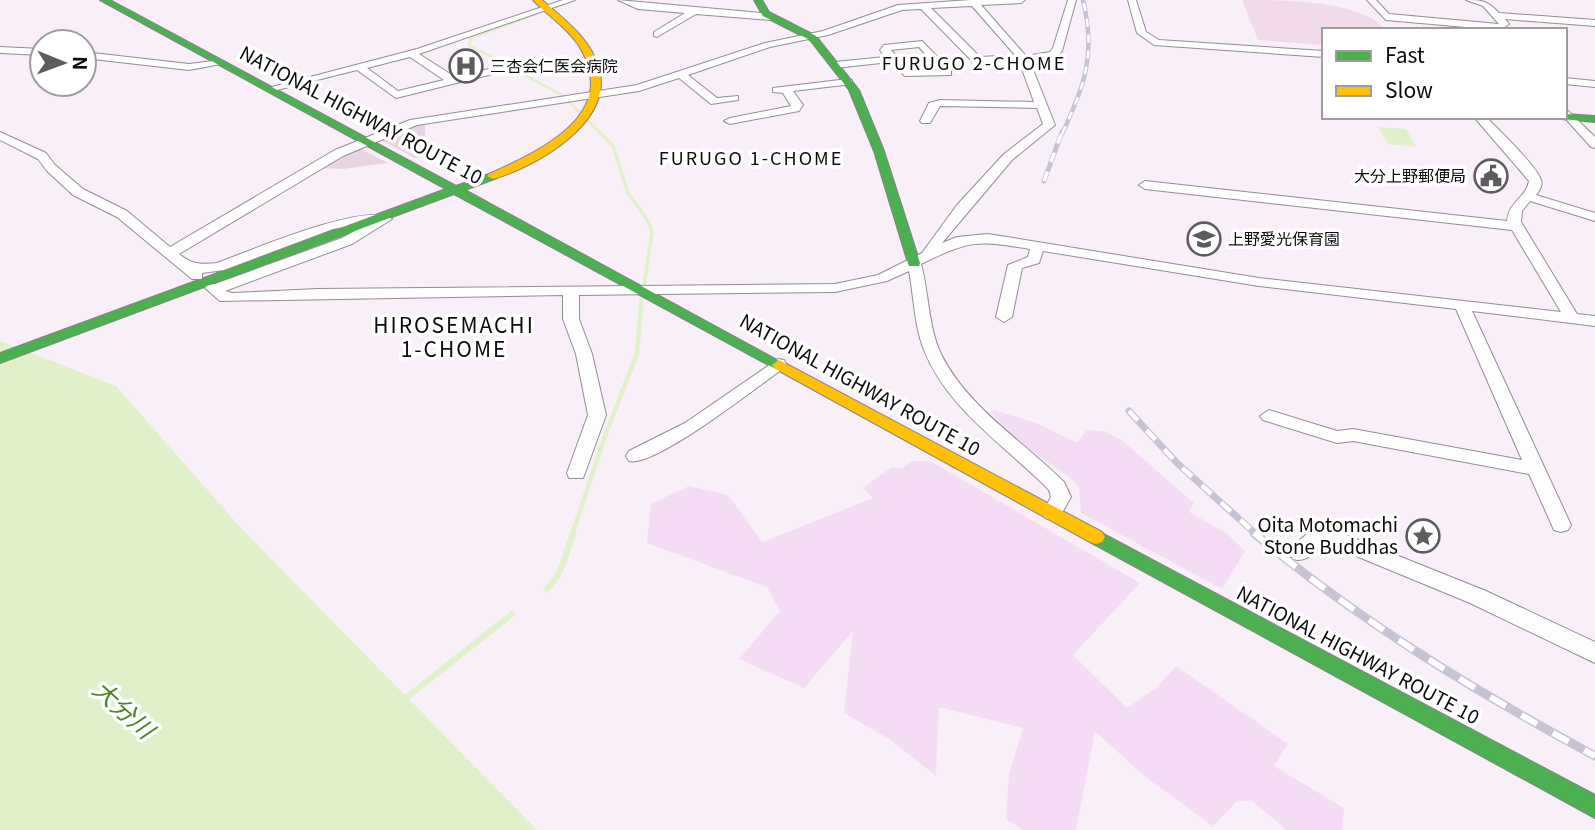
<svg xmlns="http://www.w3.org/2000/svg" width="1595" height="830" viewBox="0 0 1595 830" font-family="Georgia,'Noto Sans JP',serif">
	<rect width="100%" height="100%" fill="#f8eff9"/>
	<g fill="#f4ddf4">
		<polygon points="994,410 1036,423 1077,443 1086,431 1091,430 1106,432 1123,441 1194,503 1189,512 1226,533 1245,551 1222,589 1081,513 1079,488 1074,481 1020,442 991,413"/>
		<polygon points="912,461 930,461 1140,583 1073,655 1127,708 1156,688 1176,666 1288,744 1274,766 1344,808 1342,830 1287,830 1251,800 1236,802 1213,826 1144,776 1095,731 1076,830 1023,830 1006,819 1009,775 1023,728 939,707 936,776 889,739 844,713 853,631 804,688 739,659 780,611 767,587 647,543 651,504 689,486 728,495 762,542 873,498 863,488 892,467 902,468"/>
	</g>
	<g fill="#e9d5e2">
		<polygon points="425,121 426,157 415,158 379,139"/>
		<polygon points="357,147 388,163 342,169 318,168"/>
	</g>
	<path fill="#f1daea" d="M1242,0c35,0 123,0 143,30h-61v15l-66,-5z"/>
	<g fill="#e0f0c9">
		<polygon points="1378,127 1406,129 1416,147 1388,144"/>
		<polygon points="0,341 116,386 241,528 537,830 0,830"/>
	</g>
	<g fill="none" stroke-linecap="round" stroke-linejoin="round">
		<polyline stroke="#e0f0c9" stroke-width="2.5" points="536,14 471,38 469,45 562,95 601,134"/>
		<g stroke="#e0f0c9" stroke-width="3.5">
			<polyline points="599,132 613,146 628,193 648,221 652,232 644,285"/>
			<polyline points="640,308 641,300"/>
		</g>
		<polyline stroke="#e0f0c9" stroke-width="4.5" points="572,535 604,439 637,353 641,306"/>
		<g stroke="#e0f0c9" stroke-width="6">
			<path d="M547,589c15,-15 20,-37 26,-56"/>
			<polyline points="407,697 512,614"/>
		</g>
		<defs>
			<g id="street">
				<path d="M563,0h12l-156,54 36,23 38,-9 4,1v4l-101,25 -39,-28 -88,22 -5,-3 153,-40zM410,57l34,23 -46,11 -31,-23z"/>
				<polygon points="618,0 771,14 776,17 771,20 696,14 657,37 654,36 654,32 685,13 638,9"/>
				<path d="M971,0h54l-4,3 -40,2 45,51 24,-4 3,-4 15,-48h8l-14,51 -5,5 -27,6 25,63 -43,35 -70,83 15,-6 31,-3 271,44 302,34 -49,-82 -367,-41 -6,-4 6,-4 362,40c2,-20 19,-23 22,-40l-55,-64h12c13,13 50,48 55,63 2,6 -2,11 -5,15l59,18v8l-65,-20 -8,10 -1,11 56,92 18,2v10l-123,-15 99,214 -3,5 -7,2 -7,-2 -25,-56 -176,-33 -16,2 -74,-23 -3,-4 9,-6 68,21 16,-2 169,31 -66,-151 -197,-23 -216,-35 -4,12 -17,5 -10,49 -8,5 -8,-5 12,-52 20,-8 2,-8c-53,-9 -60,-9 -109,15 8,29 7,62 20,90 26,53 82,87 123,128l7,15 -12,21 -7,2 -7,-2 -3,-5 9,-16 -2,-7c-43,-44 -102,-81 -125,-140 -10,-25 -10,-53 -15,-79l-22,10 -52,11 -256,3v24l13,35 14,61 -21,58 -2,5h-14l-2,-5 21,-58 -12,-61 -13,-35v-24l-343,6 -15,-13 2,-3 8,-1 127,-46 27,-15 -36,6 -109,41 -22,3v6h-10l-75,-62 -44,-22 -26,-24 -9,-12 -38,-19v-8l46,21 9,12 28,24 44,22 43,36 165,-97 75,-30 227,-35 128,-42 58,-12 75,-26zM972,6l43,49 -35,2 -49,-49zM921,9l52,53 46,-1 15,41 -94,-2 -11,3 -9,18 2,2h8l10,-17 97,2 6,16 -39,30 -47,51 -35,48 -44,22 -43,9 -517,5 -86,4 -7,-2 127,-47 40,-25c-23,-19 -145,33 -175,44 -16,2 -26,1 -38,-9l164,-98 74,-31 222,-34 40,-13 32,26 27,-4v-4l-21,2 -29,-23 82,-28 58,-12 74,-25z"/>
				<polygon points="1128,0 1136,0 1146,32 1159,40 1324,51 1324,57 1154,45 1137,33"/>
				<path d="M1367,0h9l13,14 110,10 -16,-18 -17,-6c16,0 22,1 33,13l96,7v6l-90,-7 4,5 -9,6 -114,-10z"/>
				<path d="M922,41l29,30v4l-46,1 -15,-14 -55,6 -5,-3 5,-3 50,-5 -5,-7 4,-5zM919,47l20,23h-31l-17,-20z"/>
				<polygon points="0,47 42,49 42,55 0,53"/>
				<polygon points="84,52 189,64 221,60 226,63 189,70 84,58"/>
				<polygon points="1565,78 1595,81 1595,87 1565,84"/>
				<polygon points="848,79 852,80 852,84 793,91 803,105 799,111 730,124 724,121 730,118 791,106 783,93 773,92 773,88"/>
				<polygon points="1565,108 1595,137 1595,148 1591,147 1564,117"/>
				<path d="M778,359l6,1 2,4 -2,4c-26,18 -129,100 -155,93l-3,-5 3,-5 56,-28z"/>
				<path d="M1318,528l18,3 150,60 109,51v21l-125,-60 -143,-59h-4c-10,9 -16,19 -30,15l-3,-6c5,-10 17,-21 28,-25z"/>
			</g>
			<g id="fast">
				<polygon points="100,0 110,0 456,186 489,174 497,174 497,178 465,190 786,365 779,370 774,368 454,194 0,363 0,353 446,189"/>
				<polygon points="754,0 762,0 769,12 816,36 859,90 884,151 920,263 919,266 909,266 908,263 874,151 849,90 810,40 763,16"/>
				<polygon points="1565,114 1595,116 1595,122 1561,119 1560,117 1565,117"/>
				<polygon points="1096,530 1595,795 1595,818 1090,542 1087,537 1090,532"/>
			</g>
			<g id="slow">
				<path d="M533,0h9c22,19 50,40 57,69 15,54 -64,98 -106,110l-6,-3 2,-2c51,-23 133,-60 90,-128 -11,-18 -32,-31 -46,-46z"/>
				<polygon points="779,360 1102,532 1105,537 1102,542 1096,544 1090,542 774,368 772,365"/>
			</g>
		</defs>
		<use href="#street" stroke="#928e92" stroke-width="2"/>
		<use href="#fast" stroke="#888489" stroke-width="2"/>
		<use href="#slow" stroke="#888489" stroke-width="2"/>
		<use href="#street" fill="#fefdfe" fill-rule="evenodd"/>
		<use href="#fast" fill="#4caf50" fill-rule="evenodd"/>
		<use href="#slow" fill="#ffc107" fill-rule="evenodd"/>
		<defs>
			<path id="rail-far3" d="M1062,134c23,-49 34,-80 21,-134"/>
			<polyline id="rail-far2" points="1044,181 1062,132"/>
			<polyline id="rail-far1" points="1129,411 1177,463 1257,535"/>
			<path id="rail" d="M1254,533c105,88 221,158 341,223"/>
		</defs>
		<use href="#rail-far3" stroke="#c6c4d4" stroke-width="4.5"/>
		<use href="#rail-far2" stroke="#c6c4d4" stroke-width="5"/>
		<use href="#rail-far1" stroke="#c6c4d4" stroke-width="7"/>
		<use href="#rail" stroke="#c6c4d4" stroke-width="9"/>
		<use href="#rail-far3" stroke="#fff" stroke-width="2.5" stroke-dasharray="8" stroke-linecap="butt"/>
		<use href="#rail-far2" stroke="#fff" stroke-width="3.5" stroke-dasharray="10" stroke-linecap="butt"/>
		<use href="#rail-far1" stroke="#fff" stroke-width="4.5" stroke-dasharray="13" stroke-linecap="butt"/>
		<use href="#rail" stroke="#fff" stroke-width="6" stroke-dasharray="18" stroke-linecap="butt"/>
	</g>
	<defs>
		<symbol id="hospital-ring" viewBox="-11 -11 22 22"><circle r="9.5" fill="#fff" stroke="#5e5b5e" stroke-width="1.5"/><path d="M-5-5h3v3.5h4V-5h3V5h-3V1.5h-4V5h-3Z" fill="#5e5b5e"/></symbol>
		<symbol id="civic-ring" viewBox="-11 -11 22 22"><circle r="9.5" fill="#fff" stroke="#5e5b5e" stroke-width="1.5"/><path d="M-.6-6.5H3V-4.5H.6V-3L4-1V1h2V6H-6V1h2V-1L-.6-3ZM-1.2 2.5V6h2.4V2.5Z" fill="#5e5b5e"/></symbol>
		<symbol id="school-ring" viewBox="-11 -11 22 22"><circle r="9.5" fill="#fff" stroke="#5e5b5e" stroke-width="1.5"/><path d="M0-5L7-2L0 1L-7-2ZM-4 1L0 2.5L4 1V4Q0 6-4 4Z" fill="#5e5b5e"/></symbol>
		<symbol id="sight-ring" viewBox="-11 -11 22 22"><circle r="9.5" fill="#fff" stroke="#5e5b5e" stroke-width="1.5"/><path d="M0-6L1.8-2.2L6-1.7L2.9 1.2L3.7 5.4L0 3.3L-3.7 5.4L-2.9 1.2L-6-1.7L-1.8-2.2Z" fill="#5e5b5e"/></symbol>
	</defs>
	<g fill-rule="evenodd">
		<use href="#hospital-ring" x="447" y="47" width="38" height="38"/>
		<use href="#civic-ring" x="1472" y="157" width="38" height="38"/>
		<use href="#school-ring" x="1185" y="220" width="38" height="38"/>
		<use href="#sight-ring" x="1404" y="517" width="38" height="38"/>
	</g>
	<g text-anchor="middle" stroke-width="7" stroke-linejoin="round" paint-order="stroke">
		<g font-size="16" fill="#0b0b0b" stroke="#fff" text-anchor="start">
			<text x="490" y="72">三杏会仁医会病院</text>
			<text x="1466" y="182" text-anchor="end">大分上野郵便局</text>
			<text x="1228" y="245">上野愛光保育園</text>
		</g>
		<g font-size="18" letter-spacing="2" fill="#0b0b0b" stroke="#fff">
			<text x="974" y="70">FURUGO 2-CHOME</text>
			<text x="751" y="165">FURUGO 1-CHOME</text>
		</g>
		<g font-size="19" fill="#0b0b0b" stroke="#fff">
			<text transform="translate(361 115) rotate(28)" y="7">NATIONAL HIGHWAY ROUTE 10</text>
			<text transform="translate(860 385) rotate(29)" y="7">NATIONAL HIGHWAY ROUTE 10</text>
			<text transform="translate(1358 655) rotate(28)" y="7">NATIONAL HIGHWAY ROUTE 10</text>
		</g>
		<g font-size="19" fill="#0b0b0b" stroke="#fff" text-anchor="end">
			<text x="1398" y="532">Oita Motomachi<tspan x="1398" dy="22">Stone Buddhas</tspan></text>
		</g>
		<g font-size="21" letter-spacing="2" fill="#0b0b0b" stroke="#fff">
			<text x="454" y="333">HIROSEMACHI<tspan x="454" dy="24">1-CHOME</tspan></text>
		</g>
		<g font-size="24" font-style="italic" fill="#4f831f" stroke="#fff">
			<text transform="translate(123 710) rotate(42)" y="8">大分川</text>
		</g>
	</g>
	<rect x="1322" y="28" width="245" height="91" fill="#ffffff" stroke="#9d9d9d" stroke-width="2"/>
	<rect x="1336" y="51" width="35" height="10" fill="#4caf50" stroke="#9d9d9d" stroke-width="2"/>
	<text x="1385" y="63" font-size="21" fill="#0b0b0b">Fast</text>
	<rect x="1336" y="86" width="35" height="10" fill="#ffc107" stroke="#9d9d9d" stroke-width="2"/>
	<text x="1385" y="98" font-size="21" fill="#0b0b0b">Slow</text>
	<g transform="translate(63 63) rotate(91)"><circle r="33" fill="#ffffff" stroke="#9d9d9d" stroke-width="2"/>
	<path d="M0-5L12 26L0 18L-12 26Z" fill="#5e5b5e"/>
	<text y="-10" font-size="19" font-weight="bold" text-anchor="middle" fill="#0b0b0b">N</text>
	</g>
</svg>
